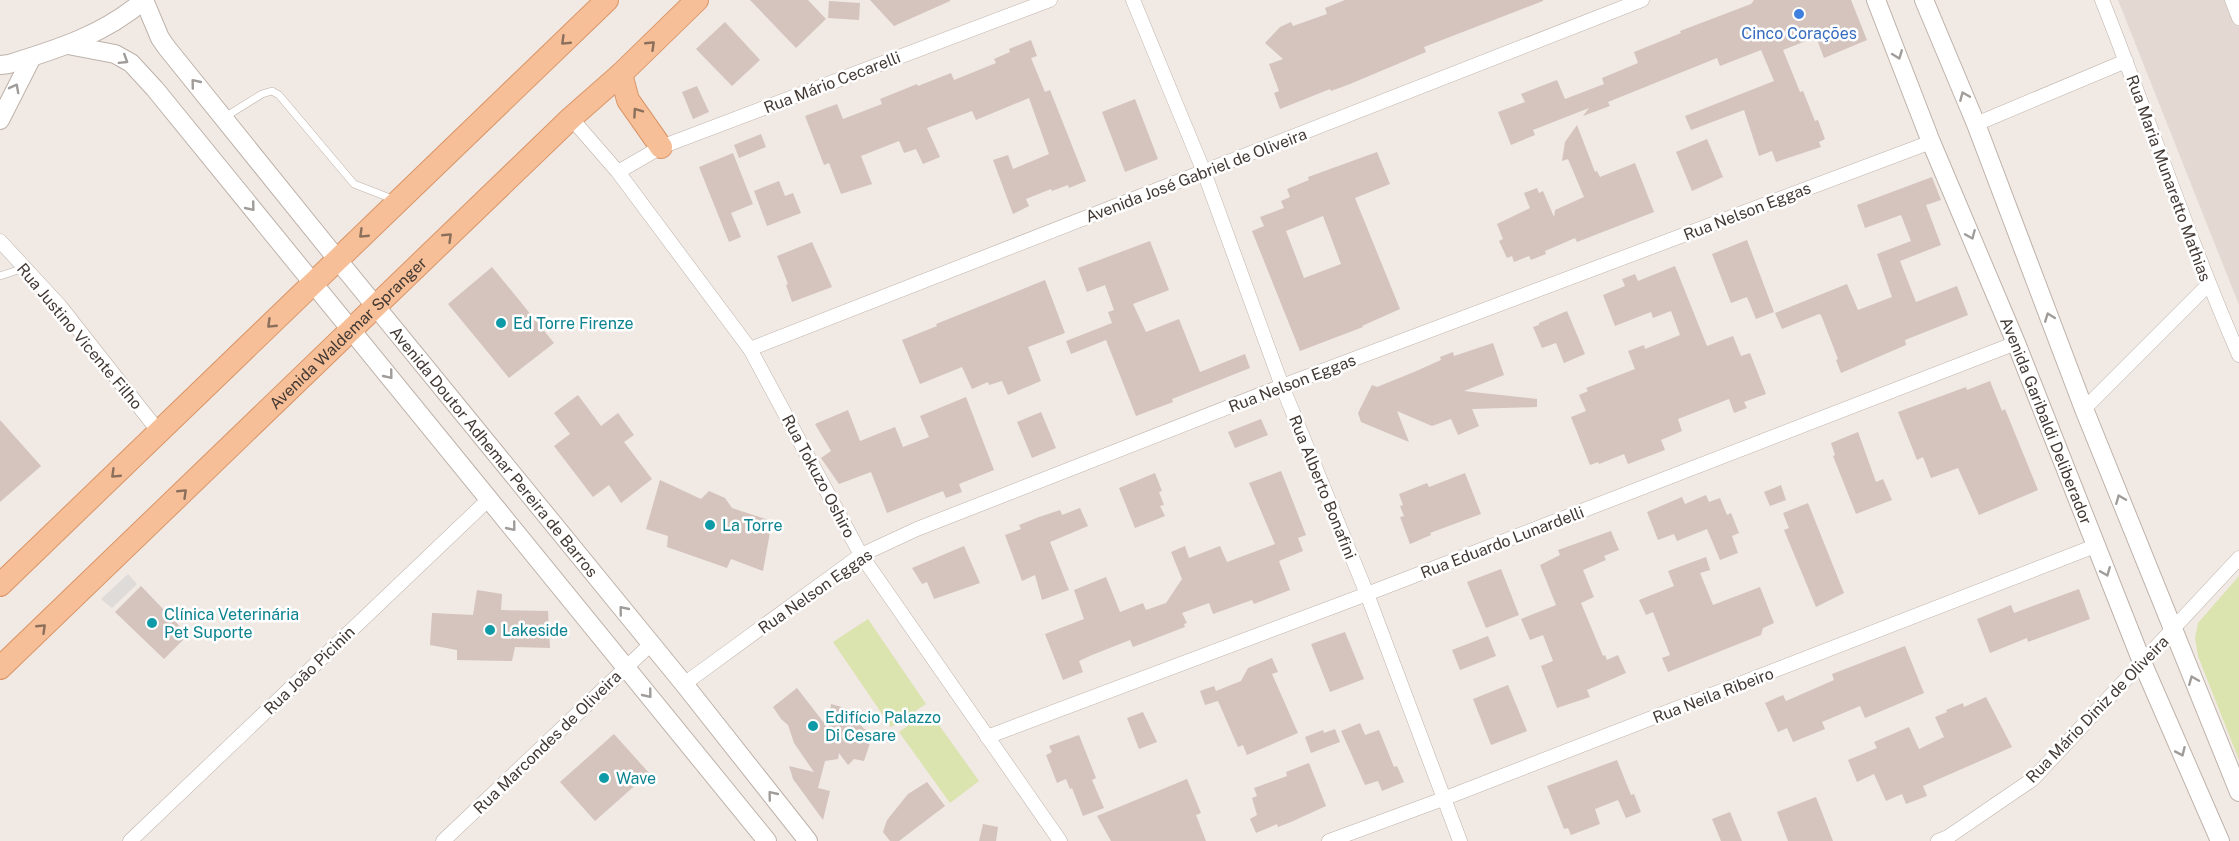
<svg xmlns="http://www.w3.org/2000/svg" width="2239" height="841" viewBox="0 0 2239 841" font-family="'Public Sans',sans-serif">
	<rect width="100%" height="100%" fill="#f1e9e4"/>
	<polygon fill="#e4d9d2" points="2118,0 2239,0 2239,305"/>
	<g fill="#dbe3af">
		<polygon points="2239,576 2239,760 2198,656 2195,638 2198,623"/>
		<polygon points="868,619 926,704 891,727 833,642"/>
		<polygon points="929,711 979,781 950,803 899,732"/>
	</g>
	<polygon fill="#dedbd9" points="128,574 137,584 112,608 101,599"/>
	<g fill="#d4c4bd" fill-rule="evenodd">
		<polygon points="750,0 808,0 826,19 796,48"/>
		<polygon points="870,0 950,0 950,1 894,26"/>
		<polygon points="1345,0 1543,0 1543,1 1424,47 1426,52 1350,84 1331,91 1330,89 1280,109 1274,93 1279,91 1269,64 1283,59 1265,43 1280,27 1291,22 1293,26 1327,14 1325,8"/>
		<polygon points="1754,0 1851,0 1867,40 1824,58 1816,37 1783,50 1800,92 1803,91 1815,121 1818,120 1825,139 1819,142 1821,147 1776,162 1772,151 1759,156 1744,110 1691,130 1685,116 1774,81 1761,50 1720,66 1717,58 1608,102 1610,106 1583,116 1589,108 1533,130 1535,135 1511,145 1498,112 1525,102 1521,94 1557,80 1565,99 1604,84 1602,78 1638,63 1634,52 1681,33 1680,31 1751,4"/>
		<polygon points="829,1 860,3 859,20 828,18"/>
		<polygon points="725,22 760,60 732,86 696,49"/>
		<polygon points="1031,40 1037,56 1031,58 1045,92 1050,90 1086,181 1069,188 1068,185 1052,191 1051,189 1026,199 1029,206 1013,214 993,160 1008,155 1013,169 1049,154 1029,98 976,120 972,111 927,128 940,157 923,164 916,149 904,153 899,141 861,156 872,184 841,194 829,163 824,165 805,116 837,104 843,119 882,104 880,99 917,84 918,86 951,73 954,80 996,63 994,59 1010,52 1009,49"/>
		<polygon points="697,86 709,112 693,119 682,92"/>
		<polygon points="1135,99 1158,159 1125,172 1102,112"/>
		<polygon points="1577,125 1595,172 1597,171 1600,177 1635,163 1654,212 1577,242 1575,238 1545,251 1546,254 1531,260 1529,256 1514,262 1512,256 1507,258 1499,241 1503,239 1497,224 1530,208 1524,193 1537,188 1539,193 1543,191 1554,217 1555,210 1584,197 1568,159 1562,161 1565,142"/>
		<polygon points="761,134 766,147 739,158 734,145"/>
		<polygon points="1707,139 1723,177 1692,191 1676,152"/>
		<path d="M1377,152l13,32 -35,14 45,111 -38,17 1,1 -63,24 -48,-120 12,-5 -4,-9 24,-9 -3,-7 9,-4 -3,-8 22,-9 -1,-3zM1323,216l18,48 -37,14 -18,-47z"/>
		<polygon points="733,153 753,204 731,213 741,237 729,242 699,167"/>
		<polygon points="1932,177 1941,200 1926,205 1941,245 1900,261 1916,302 1957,286 1968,315 1905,340 1906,345 1841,373 1836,360 1838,359 1821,315 1819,314 1782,329 1775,313 1847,284 1858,310 1892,297 1877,254 1911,241 1901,215 1865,228 1857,205"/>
		<polygon points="779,181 785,196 793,193 801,213 767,226 754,191"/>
		<polygon points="1747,240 1774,312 1756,319 1747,297 1731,303 1712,254"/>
		<polygon points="1150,241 1169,290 1133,304 1146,332 1179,319 1200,372 1245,354 1250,368 1172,399 1173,402 1136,416 1106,340 1071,354 1066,341 1112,323 1108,312 1114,310 1105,285 1087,292 1078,268"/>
		<polygon points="812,242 832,287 792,302 786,285 788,284 777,256"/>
		<polygon points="1675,266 1707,346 1733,336 1741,356 1750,353 1766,394 1744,402 1747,408 1734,413 1729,399 1678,419 1682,431 1661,440 1665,450 1628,464 1624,454 1599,464 1598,462 1590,465 1571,417 1586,411 1579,395 1588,391 1586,388 1635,369 1628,351 1644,345 1645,349 1680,335 1671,311 1653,318 1651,312 1615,326 1603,295 1625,286 1622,279 1635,274 1638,281"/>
		<polygon points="492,267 554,343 509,378 448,304"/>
		<polygon points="1045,280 1065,333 1028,347 1041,381 1008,395 1002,381 989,385 988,382 972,389 962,367 920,384 902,340 937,326 936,324"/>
		<polygon points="1567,311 1585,354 1564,363 1556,343 1542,348 1533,327 1539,325 1539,323"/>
		<polygon points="1493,343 1504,375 1464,391 1537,399 1537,407 1472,409 1479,426 1458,435 1451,419 1432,426 1397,411 1409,442 1361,422 1358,413 1372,385 1377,387 1414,372 1441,360 1440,357 1453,352 1454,356"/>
		<polygon points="1990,381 2002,411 2005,409 2038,490 1979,515 1958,468 1931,478 1923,457 1917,460 1898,412 1966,387 1967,390"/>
		<polygon points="578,395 601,426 618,413 634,435 624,442 652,479 621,503 609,485 593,497 554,446 570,434 554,413"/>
		<polygon points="966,397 994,470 959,484 962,492 946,498 943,491 887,513 871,472 839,484 821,458 831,451 815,424 848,410 860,441 895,427 903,447 929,437 920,416"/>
		<polygon points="1041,412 1056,448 1032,458 1017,422"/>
		<polygon points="1261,419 1268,435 1235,448 1228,432"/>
		<polygon points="0,420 41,466 0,502"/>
		<polygon points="1858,432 1876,482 1883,479 1892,500 1856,514 1833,456 1835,455 1831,443"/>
		<polygon points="1281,471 1306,535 1298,538 1303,551 1279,561 1290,590 1254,604 1252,600 1213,614 1209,603 1182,613 1187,623 1184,624 1185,627 1133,647 1130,640 1092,655 1079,661 1083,672 1063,680 1045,634 1084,619 1074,590 1106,577 1120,612 1143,603 1146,610 1166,603 1182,579 1171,552 1185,546 1189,558 1220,546 1227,562 1275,544 1249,483"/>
		<polygon points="1155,473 1162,491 1159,492 1164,505 1160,506 1165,516 1135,528 1119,488"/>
		<polygon points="1465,473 1481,514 1430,533 1431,535 1410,544 1400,517 1404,516 1400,506 1403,505 1399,494 1427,483 1429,487"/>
		<polygon points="660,480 701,499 709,491 725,498 732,508 772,521 763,571 731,559 727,568 667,547 668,536 646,529"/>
		<polygon points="1781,485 1786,500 1770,506 1764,492"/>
		<polygon points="1706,495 1709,502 1720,498 1727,515 1731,513 1739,533 1732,536 1738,553 1720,560 1707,529 1677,541 1674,534 1658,540 1647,512 1682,497 1685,504"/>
		<polygon points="1808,503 1844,593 1816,607 1784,530 1789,528 1783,513"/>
		<polygon points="1080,508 1088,526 1050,542 1069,590 1042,600 1035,575 1022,581 1005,535 1021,529 1019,525 1039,517 1060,510 1062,515"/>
		<polygon points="1611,531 1619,550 1604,556 1606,560 1583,570 1594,597 1581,603 1603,656 1605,655 1607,660 1618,655 1626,673 1587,690 1590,697 1557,708 1541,666 1553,661 1543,635 1530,640 1521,619 1556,605 1540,565 1560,555 1558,550"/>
		<polygon points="964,546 980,583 934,599 927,582 922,584 912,568"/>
		<polygon points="1706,557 1710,570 1700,573 1713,605 1760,587 1774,623 1763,628 1761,635 1668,672 1662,658 1670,655 1653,612 1646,615 1639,600 1674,586 1668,571"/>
		<polygon points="1501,569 1519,615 1486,628 1467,582"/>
		<polygon points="141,586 188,635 164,659 115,612"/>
		<polygon points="2079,589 2090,619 2028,642 2027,638 1990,653 1977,619 2011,605 2014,613"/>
		<polygon points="477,590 502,594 501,610 548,611 550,648 515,647 512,661 457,660 457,650 430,645 432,613 473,615"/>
		<polygon points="1345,632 1364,679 1330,692 1311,644"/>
		<polygon points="1488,636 1496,656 1460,670 1452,650"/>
		<polygon points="1905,646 1924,693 1865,718 1860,706 1822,722 1825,729 1793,742 1787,728 1778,732 1765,703 1783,695 1786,701 1834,680 1832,674"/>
		<polygon points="1272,658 1278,672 1272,674 1298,733 1247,755 1243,745 1238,747 1218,701 1205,705 1200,691 1214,686 1216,691 1241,681 1248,668"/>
		<polygon points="1508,685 1527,731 1491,745 1473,699"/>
		<polygon points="797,688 828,728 831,704 849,709 864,729 869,730 867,740 871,740 864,761 854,759 848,765 839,753 838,759 825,761 818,788 830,791 823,820 793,779 789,766 814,772 794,743 788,725 781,719 773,707"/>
		<polygon points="1986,697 2012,747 1923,786 1927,796 1906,804 1902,794 1886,801 1874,774 1857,782 1848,760 1877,748 1874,742 1909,727 1919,749 1944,737 1935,717 1947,712 1946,710 1963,703 1964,707"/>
		<polygon points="1143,712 1157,742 1139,749 1127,718"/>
		<polygon points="1360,723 1365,735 1379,730 1394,767 1397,766 1404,782 1382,791 1378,781 1365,785 1341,731"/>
		<polygon points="1335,729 1340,742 1311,753 1305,737 1323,730 1324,733"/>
		<polygon points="614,734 649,773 595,821 560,782"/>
		<polygon points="1079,735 1096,778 1092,780 1104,808 1083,816 1072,788 1070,789 1066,779 1057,783 1046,755 1052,752 1049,746"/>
		<polygon points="1617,760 1631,795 1634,794 1641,812 1626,818 1618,800 1595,809 1600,824 1571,835 1568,828 1564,829 1547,786"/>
		<polygon points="1309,763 1326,806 1291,822 1278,827 1277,824 1256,833 1250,819 1257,815 1252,798 1257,796 1254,788 1287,776 1286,772"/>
		<polygon points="1187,779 1201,813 1196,815 1206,841 1111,841 1097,816"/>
		<polygon points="927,782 945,806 899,841 890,841 883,832 887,820 908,794"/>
		<polygon points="1816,797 1833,841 1788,841 1777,812"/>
		<polygon points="1730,812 1742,841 1721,841 1712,819"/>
		<polygon points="983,824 998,827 996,841 979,841"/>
	</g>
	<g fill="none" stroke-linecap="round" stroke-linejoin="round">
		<defs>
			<g id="service">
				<polyline points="225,117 262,94 272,91 279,95 354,184 395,200"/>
				<polyline points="0,276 24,268"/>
			</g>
			<g id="minor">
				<polyline points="1133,0 1204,172 1282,386 1367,594 1460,841"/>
				<path d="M2102,0c47,118 86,238 137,355"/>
				<polyline points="2232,0 2239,18"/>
				<polyline points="571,118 618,172 750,349 861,555 1060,841"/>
				<polyline points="1976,124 2126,61"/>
				<polyline points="618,172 661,147 1050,0"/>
				<polyline points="0,241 60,306 159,432"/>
				<polyline points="750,349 1642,0"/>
				<polyline points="2084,409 2208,285"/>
				<polyline points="684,684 861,555 917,529 1282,386 1931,142"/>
				<polyline points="987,737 1367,594 2016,343"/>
				<polyline points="130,841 489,499"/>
				<polyline points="443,841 651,644"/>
				<polyline points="1329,841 1443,799 2095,546"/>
				<polyline points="1938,841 1948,837 2033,779 2239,558"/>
			</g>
			<g id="tertiary">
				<path id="s1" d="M144,0l16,38 7,10 170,211 347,425 124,157"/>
				<path id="s2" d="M1876,0l55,142 85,201 126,319 78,179"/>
				<polyline points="1924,0 1976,124 2084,409 2239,792"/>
				<polyline points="68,45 115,54 131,63 155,89 767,841"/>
				<path d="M0,65l9,-1c49,-15 96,-30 135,-64"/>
				<polyline points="0,120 32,57"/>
			</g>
			<g id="primary">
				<polyline points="621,74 628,100 661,147"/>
				<polyline points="0,585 607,0"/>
				<path id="s3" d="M0,668l571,-550 50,-44 76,-74"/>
			</g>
		</defs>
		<use href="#service" stroke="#beb2aa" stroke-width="8"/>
		<use href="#minor" stroke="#beb2aa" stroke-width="15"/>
		<use href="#tertiary" stroke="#beb2aa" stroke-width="20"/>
		<use href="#primary" stroke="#da9668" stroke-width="24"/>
		<use href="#service" stroke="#fff" stroke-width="7"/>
		<use href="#minor" stroke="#fff" stroke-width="14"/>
		<use href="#tertiary" stroke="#fff" stroke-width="18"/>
		<use href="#primary" stroke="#f7bf97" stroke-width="22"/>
	</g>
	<defs><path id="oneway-chevron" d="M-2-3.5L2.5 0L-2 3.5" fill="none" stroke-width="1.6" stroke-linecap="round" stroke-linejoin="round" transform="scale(1.5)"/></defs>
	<g stroke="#8a6f5c">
		<use href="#oneway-chevron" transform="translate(565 41) rotate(136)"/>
		<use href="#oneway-chevron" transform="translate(651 45) rotate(-44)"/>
		<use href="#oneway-chevron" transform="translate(637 112) rotate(-125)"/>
		<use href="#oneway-chevron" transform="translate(363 234) rotate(136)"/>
		<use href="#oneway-chevron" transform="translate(448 237) rotate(-44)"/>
		<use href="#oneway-chevron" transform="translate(271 324) rotate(136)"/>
		<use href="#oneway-chevron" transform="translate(115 474) rotate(136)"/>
		<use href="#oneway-chevron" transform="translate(183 493) rotate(-44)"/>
		<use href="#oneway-chevron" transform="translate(42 628) rotate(-44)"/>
	</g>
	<g stroke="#a09c9a">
		<use href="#oneway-chevron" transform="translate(1898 55) rotate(69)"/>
		<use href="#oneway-chevron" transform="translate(124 60) rotate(32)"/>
		<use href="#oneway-chevron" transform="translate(195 83) rotate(-129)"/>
		<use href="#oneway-chevron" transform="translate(15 88) rotate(-62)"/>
		<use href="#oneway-chevron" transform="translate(1964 96) rotate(-113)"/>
		<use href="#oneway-chevron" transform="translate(251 207) rotate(51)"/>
		<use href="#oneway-chevron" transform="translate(1971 235) rotate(67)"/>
		<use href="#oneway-chevron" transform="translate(2049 317) rotate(-111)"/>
		<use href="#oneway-chevron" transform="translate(389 375) rotate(51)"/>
		<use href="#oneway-chevron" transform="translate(2120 499) rotate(-112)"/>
		<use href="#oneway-chevron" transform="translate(512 527) rotate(51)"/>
		<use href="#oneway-chevron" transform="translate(2106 572) rotate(68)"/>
		<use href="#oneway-chevron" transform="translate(623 610) rotate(-129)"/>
		<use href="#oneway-chevron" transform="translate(2193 680) rotate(-112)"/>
		<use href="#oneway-chevron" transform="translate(648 694) rotate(51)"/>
		<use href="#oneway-chevron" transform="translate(2181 752) rotate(66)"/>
		<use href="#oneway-chevron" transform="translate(772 795) rotate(-129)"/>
	</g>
	<circle fill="#3f7fe0" stroke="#fff" stroke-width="2" cx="1799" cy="14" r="6"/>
	<g fill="#0f9aa8" stroke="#fff" stroke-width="2">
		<circle cx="501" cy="323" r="6"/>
		<circle cx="710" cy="525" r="6"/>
		<circle cx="152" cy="623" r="6"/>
		<circle cx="490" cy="630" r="6"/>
		<circle cx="813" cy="726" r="6"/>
		<circle cx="604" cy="778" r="6"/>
	</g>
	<g text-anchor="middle" stroke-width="5" stroke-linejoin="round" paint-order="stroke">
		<g font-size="16" fill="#366cbe" stroke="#fff">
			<text x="1799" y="39">Cinco Corações</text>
		</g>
		<g font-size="16" fill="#423934" stroke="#fff">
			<text transform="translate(832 82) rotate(-21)" y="6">Rua Mário Cecarelli</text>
			<text transform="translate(1196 175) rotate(-21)" y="6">Avenida José Gabriel de Oliveira</text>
			<text transform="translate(2169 178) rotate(70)" y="6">Rua Maria Munaretto Mathias</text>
			<text transform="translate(1747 211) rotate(-21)" y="6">Rua Nelson Eggas</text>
			<text dy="6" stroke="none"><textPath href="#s3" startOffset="483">Avenida Waldemar Spranger</textPath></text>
			<text transform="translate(80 336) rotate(50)" y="6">Rua Justino Vicente Filho</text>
			<text transform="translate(1292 383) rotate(-21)" y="6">Rua Nelson Eggas</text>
			<text dy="6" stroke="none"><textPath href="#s2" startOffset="454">Avenida Garibaldi Deliberador</textPath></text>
			<text dy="6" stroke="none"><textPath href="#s1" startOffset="573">Avenida Doutor Adhemar Pereira de Barros</textPath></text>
			<text transform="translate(819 476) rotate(62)" y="6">Rua Tokuzo Oshiro</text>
			<text transform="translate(1323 487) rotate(68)" y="6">Rua Alberto Bonafini</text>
			<text transform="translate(1502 542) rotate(-21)" y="6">Rua Eduardo Lunardelli</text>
			<text transform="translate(815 591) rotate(-35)" y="6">Rua Nelson Eggas</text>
			<text transform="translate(309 670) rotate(-44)" y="6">Rua João Picinin</text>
			<text transform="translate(1713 695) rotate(-21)" y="6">Rua Neila Ribeiro</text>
			<text transform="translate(2097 709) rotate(-46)" y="6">Rua Mário Diniz de Oliveira</text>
			<text transform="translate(547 742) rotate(-44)" y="6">Rua Marcondes de Oliveira</text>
		</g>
		<g font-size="16" fill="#0d838f" stroke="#fff" text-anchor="start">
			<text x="513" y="329">Ed Torre Firenze</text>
			<text x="722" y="531">La Torre</text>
			<text x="164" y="620">Clínica Veterinária<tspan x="164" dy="18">Pet Suporte</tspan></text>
			<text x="502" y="636">Lakeside</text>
			<text x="825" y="723">Edifício Palazzo<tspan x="825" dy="18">Di Cesare</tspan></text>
			<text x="616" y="784">Wave</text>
		</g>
	</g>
</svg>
